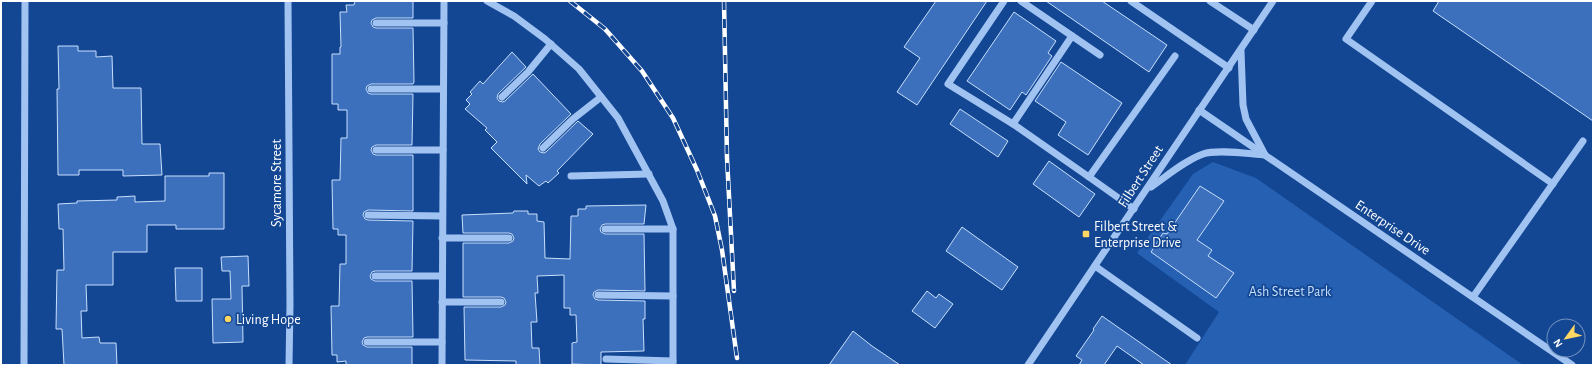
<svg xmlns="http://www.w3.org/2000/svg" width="1594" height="366" viewBox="0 0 1594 366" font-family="'Alegreya Sans',sans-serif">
	<rect width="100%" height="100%" fill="#134793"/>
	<polygon fill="#2560b3" points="1213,162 1256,178 1523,365 1185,365 1219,312 1137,253 1193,174"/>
	<g fill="#3c70bc" stroke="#c8dffd">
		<polygon points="355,1 413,1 413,18 376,18 372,20 371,23 373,27 376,28 413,28 414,82 413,84 371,84 367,86 366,89 368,93 371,94 413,94 412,145 376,145 372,147 371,150 373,154 376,155 413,155 413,211 368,210 364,212 363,215 365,219 368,220 413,221 412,271 375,271 372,272 370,276 371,279 375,281 412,281 413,337 367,337 364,338 362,342 363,345 367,347 412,347 412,365 346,365 346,361 337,362 337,355 332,355 331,306 339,306 340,264 346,264 346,235 338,235 338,229 333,229 332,180 340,180 341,138 347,138 347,110 338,110 338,104 332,104 332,54 340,54 340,47 341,47 340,12 347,12 346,5 354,5"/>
		<polygon points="936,1 987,1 917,105 897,92 920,58 904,47"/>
		<polygon points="1046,1 1102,1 1167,45 1149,72"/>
		<polygon points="1439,1 1593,1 1593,121 1433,11"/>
		<polygon points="1014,12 1056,41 1048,53 1052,56 1026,95 1022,92 1010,110 967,81"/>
		<polygon points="58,46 78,46 78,51 96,51 96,57 112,56 113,88 141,88 142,144 160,144 162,175 123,176 123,170 79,170 79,175 58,175 57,89 59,89"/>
		<polygon points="512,52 526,67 498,94 497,98 499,101 503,102 505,101 533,74 571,114 540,144 538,149 540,152 544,153 546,152 578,121 593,134 557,171 559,173 548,183 546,181 539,186 526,175 527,184 491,148 497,142 485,130 487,128 465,109 470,104 466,100 472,94 470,92 480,81 483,84"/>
		<polygon points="1061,62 1122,103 1088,155 1058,135 1066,122 1035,101"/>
		<polygon points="960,109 1008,141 998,157 950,124"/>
		<polygon points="1049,161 1095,194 1079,217 1033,184"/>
		<polygon points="209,173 224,173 224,229 176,229 176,225 147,225 147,252 113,252 113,285 86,285 87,311 81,311 82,338 99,337 100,343 116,343 117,365 64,365 62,329 56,329 57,270 64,270 63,229 59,229 58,204 77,203 77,201 117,200 117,197 135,196 135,202 165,201 165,176 209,176"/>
		<polygon points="1200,186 1224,201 1197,240 1212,250 1208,256 1234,273 1216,298 1151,252 1163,233 1167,234"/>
		<polygon points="646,205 644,224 605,224 602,225 600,229 601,232 605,234 644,234 645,291 598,290 594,292 593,295 595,299 598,300 645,301 645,319 643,319 644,351 601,352 601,365 572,364 572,343 577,342 576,315 570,315 570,308 564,308 564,275 537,276 538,293 535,293 537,322 531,322 532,348 539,348 540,365 516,365 516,361 465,360 464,307 501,307 505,305 506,302 504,298 501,297 463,297 463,243 509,243 513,241 514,238 512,234 509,233 463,233 462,215 513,213 514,211 528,211 528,214 537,214 537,221 544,222 545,258 570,259 571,216 578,216 578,209 586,209 586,206"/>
		<polygon points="962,227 1018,267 1002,290 946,251"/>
		<polygon points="248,256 249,286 242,286 243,342 213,343 212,299 231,299 230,271 222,271 221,257"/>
		<polygon points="175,268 202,268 202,301 176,301"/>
		<polygon points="927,291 936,298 939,294 953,304 935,328 912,311"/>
		<polygon points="1102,316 1172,365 1144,365 1117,346 1104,365 1079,365 1082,360 1076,356 1094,330 1093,329"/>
		<polygon points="853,331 872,346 900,365 829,365"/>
	</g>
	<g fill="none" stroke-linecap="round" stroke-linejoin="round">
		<g stroke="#a1c3f2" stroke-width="7">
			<polyline points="288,1 290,305 289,365"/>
			<polyline points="487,1 514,16 545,39 579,69 618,118 663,201 673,229 673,365"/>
			<polyline points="1004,1 948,84 1013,124 1089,177 1175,56"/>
			<polyline points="1021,1 1100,55"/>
			<polyline points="1131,1 1229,68"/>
			<polyline points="1210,1 1254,30"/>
			<polyline points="1372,1 1346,39 1553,184"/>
			<polyline points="376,23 444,23"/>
			<polyline points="1241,51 1243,105 1246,119 1264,153"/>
			<polyline points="371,89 443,89"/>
			<polyline points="502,97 528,72 551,44"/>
			<polyline points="1199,110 1572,365"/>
			<polyline points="1013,124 1072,36"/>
			<polyline points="543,148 573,119 601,97"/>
			<polyline points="376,150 443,150"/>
			<polyline points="571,176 649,174"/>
			<polyline points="1089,177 1134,209"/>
			<path d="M1151,187c16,-11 33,-26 52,-33 15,-5 46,0 62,1"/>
			<polyline points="368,215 442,216"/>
			<polyline points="605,229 673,229"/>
			<polyline points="442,238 509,238"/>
			<polyline points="1095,266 1197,338"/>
			<polyline points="375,276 442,276"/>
			<polyline points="598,295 673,296"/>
			<polyline points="1473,297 1583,141"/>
			<polyline points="442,302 501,302"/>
			<polyline points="367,342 442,342"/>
			<polyline points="606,359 673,361"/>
			<polyline points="24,365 25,1"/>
			<polyline points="442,365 444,1"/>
			<polyline points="1028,365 1273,1"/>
		</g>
		<defs>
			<g id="rail">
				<polyline points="570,1 605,29 642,71 673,118 697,170 715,216 722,250 737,358"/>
				<polyline points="724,1 727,158 734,291"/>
			</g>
		</defs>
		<use href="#rail" stroke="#fff" stroke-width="4.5"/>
		<use href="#rail" stroke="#134793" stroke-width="3" stroke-dasharray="9" stroke-linecap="butt"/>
	</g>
	<g fill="#ffd762" stroke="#134793" stroke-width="1.5">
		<rect x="1082" y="230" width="8" height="8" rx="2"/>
		<circle cx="228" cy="319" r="4"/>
	</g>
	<g text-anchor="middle" stroke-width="3.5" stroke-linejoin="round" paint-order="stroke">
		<g font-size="14" fill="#fff" stroke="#134793">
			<text transform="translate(1140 176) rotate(-57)" y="5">Filbert Street</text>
			<text transform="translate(276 183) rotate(-90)" y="5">Sycamore Street</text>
			<text transform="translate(1393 227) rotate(34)" y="5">Enterprise Drive</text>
		</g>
		<g font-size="14" fill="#fff" stroke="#134793" text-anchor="start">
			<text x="1094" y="231">Filbert Street &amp;<tspan x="1094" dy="16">Enterprise Drive</tspan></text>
			<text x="236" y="324">Living Hope</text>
		</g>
		<g font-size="14" fill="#c8dffd" stroke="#134793">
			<text x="1290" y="296">Ash Street Park</text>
		</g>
	</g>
	<rect width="1594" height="366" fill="none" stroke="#ffffff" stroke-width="4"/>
	<g transform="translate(1566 338) rotate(237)"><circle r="19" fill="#134793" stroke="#7191be"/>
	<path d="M0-3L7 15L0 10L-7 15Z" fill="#ffd762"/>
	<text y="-6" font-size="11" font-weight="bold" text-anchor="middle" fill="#ffffff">N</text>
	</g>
</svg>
